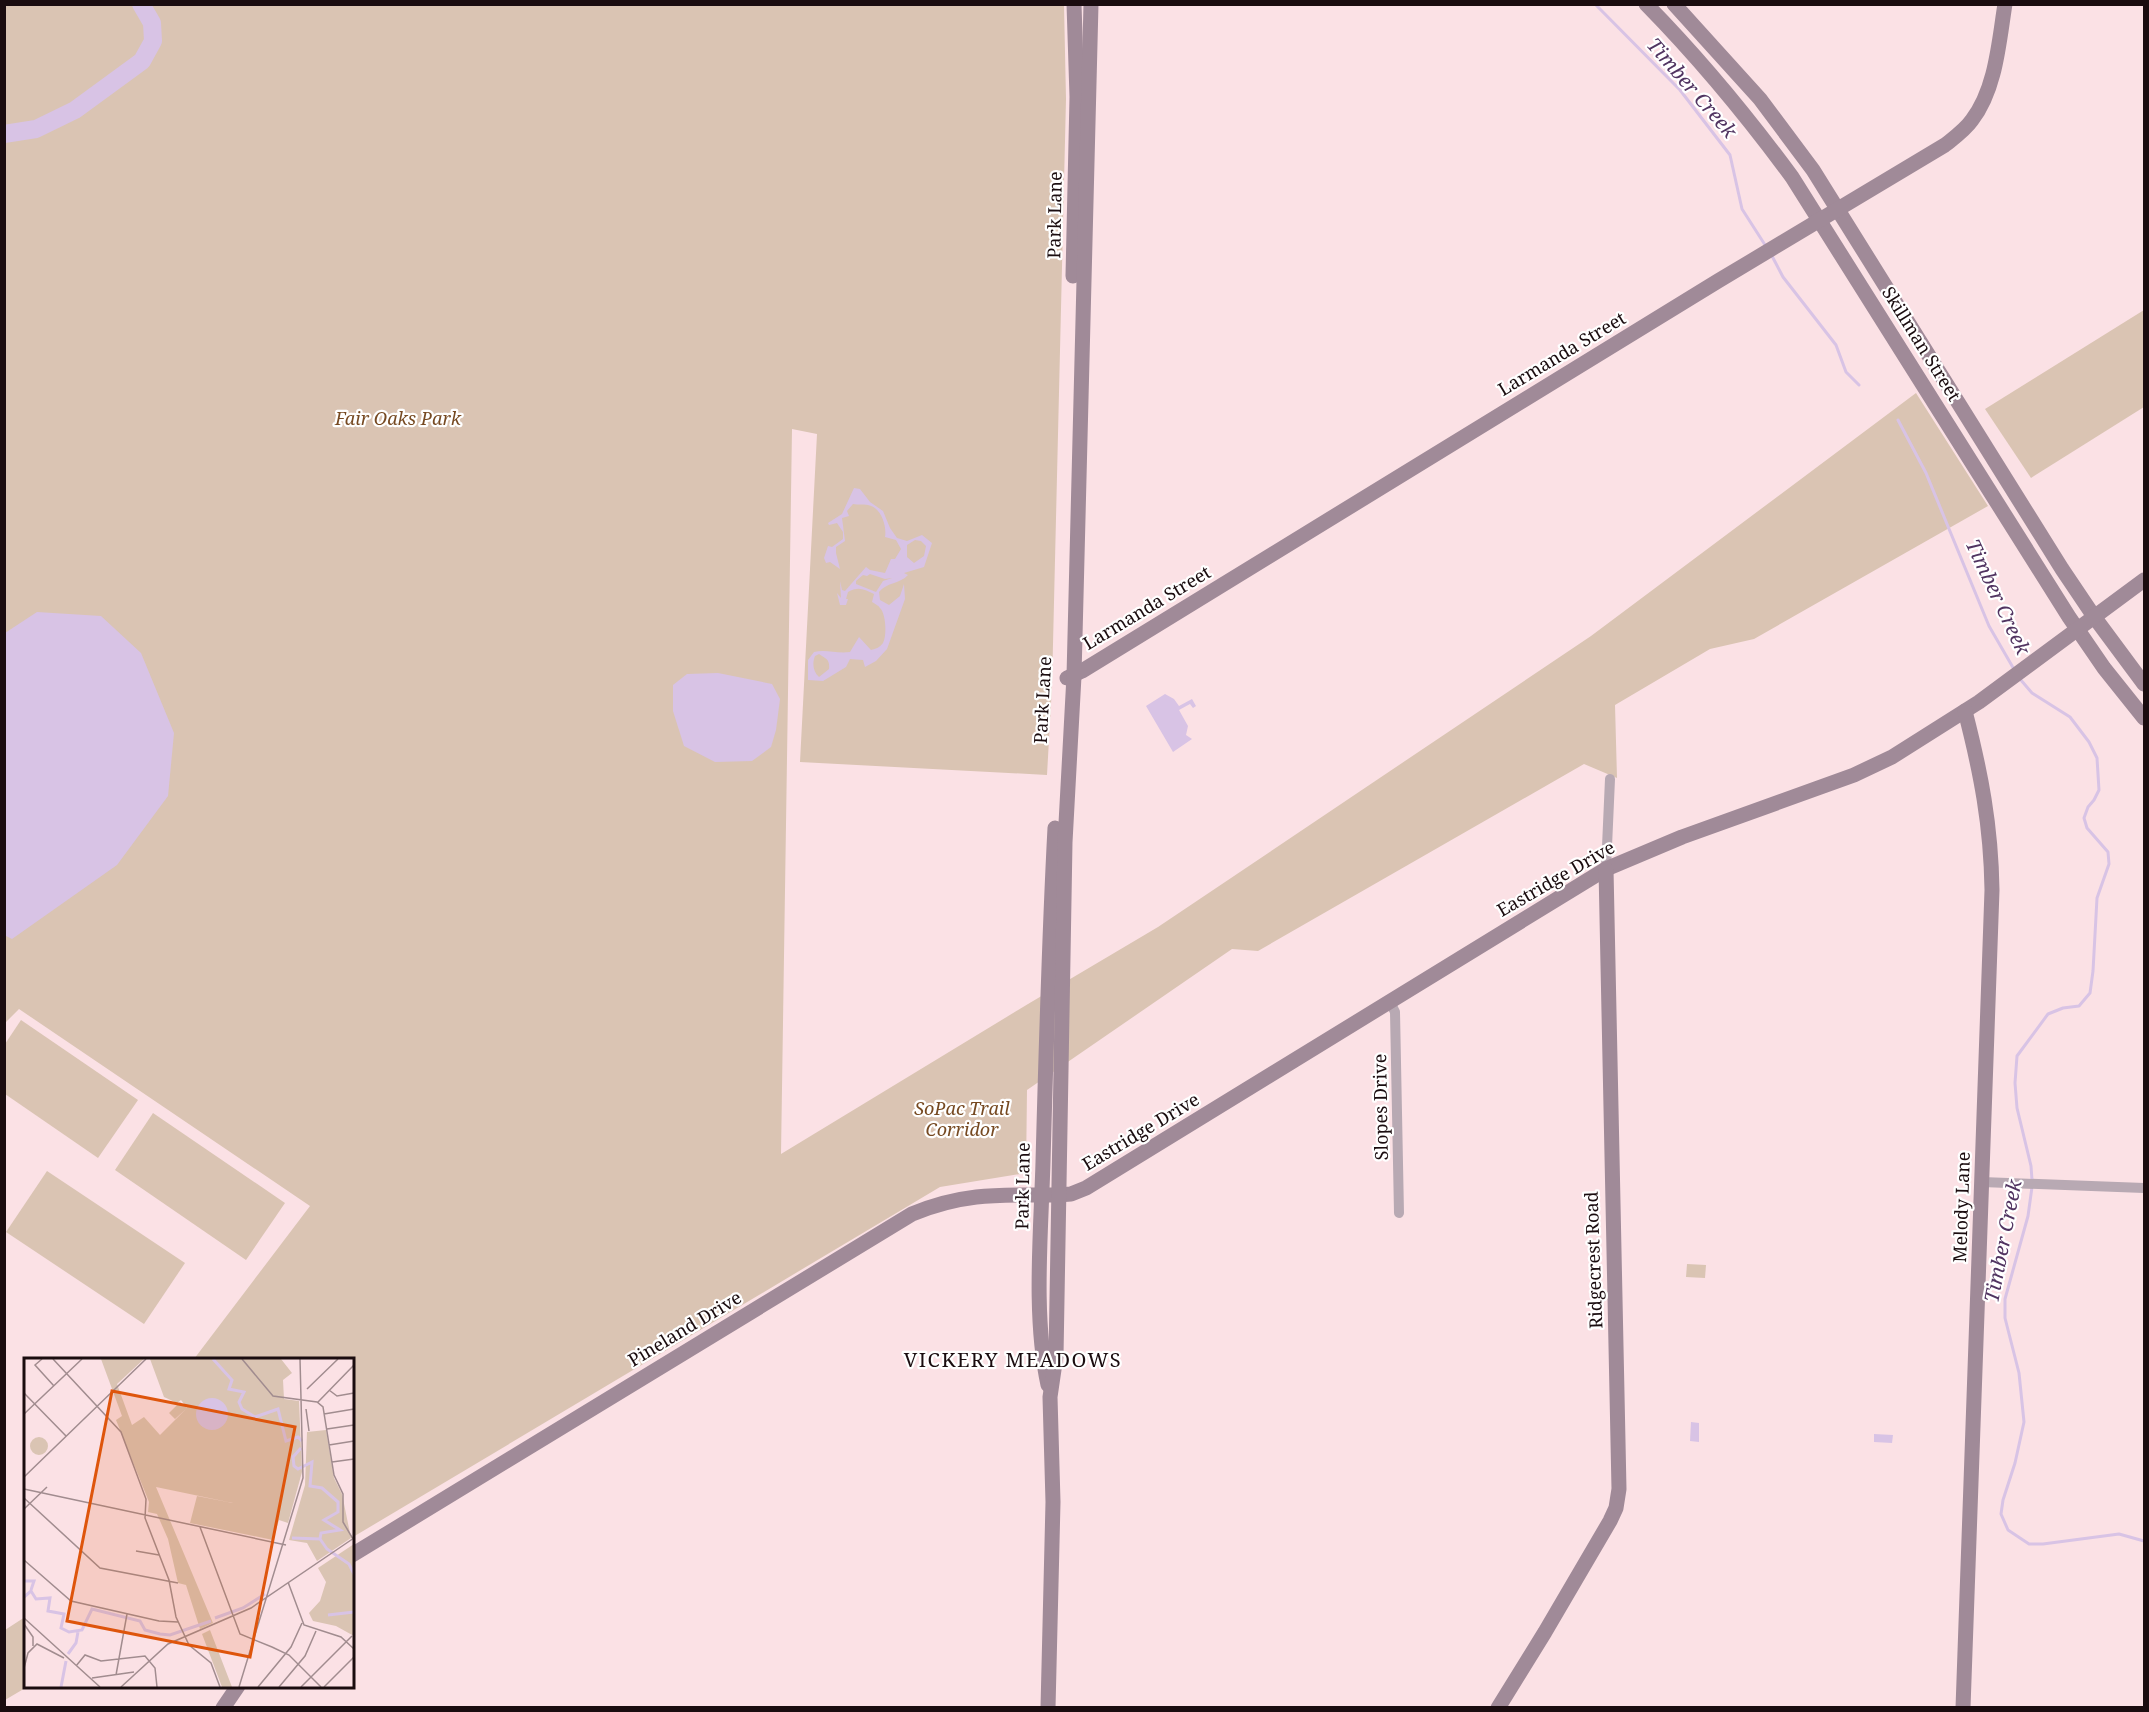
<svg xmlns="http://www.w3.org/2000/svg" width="2149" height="1712" viewBox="0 0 2149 1712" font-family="'Noto Serif',serif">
	<rect width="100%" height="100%" fill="#fbe1e5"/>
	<g fill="#dac4b3">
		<polygon points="5,5 1064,5 1066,99 1052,686 1047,775 800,762 817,434 792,429 781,1154 1028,1004 1158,927 1591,636 1916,393 1988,506 1754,639 1710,649 1615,705 1617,778 1584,764 1258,951 1232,949 1027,1090 1026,1173 940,1187 353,1537 352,1360 194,1359 310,1206 19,1009 5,1023"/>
		<polygon points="2144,310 2144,407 2031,478 1985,409"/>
		<polygon points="21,1020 138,1100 98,1158 5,1094 5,1044"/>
		<polygon points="153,1113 285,1203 246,1260 115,1170"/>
		<polygon points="47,1171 185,1263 144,1324 6,1232"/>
		<polygon points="1687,1264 1706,1265 1705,1278 1686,1277"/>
		<polygon points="25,1617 26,1686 27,1687 5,1700 5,1630"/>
	</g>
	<g fill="#d8c3e5" fill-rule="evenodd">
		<path d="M854,488l6,1 10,13 13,9 7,17 7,10 10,3 15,-6 10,8 -8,24 -20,6 4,2c-8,9 -21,7 -29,17l1,8 9,5 11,-9 4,-12 1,15 -18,50 -11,12 -11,6 -2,-7 -13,-1 -4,8 -23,14 -15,-1v-20l6,-8c12,-3 23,2 36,0l9,-15 12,13c5,-1 9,-3 12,-7 4,-8 3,-29 -3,-35 -2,-3 -5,-4 -8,-6l2,-8c-10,-5 -16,-8 -26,-2l-2,7h2l-2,6h-6l-3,-12 4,5 -1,-17 2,9 3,1 21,-24 4,3 15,3 6,-14h4l6,-10 -5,-9 -11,-3c2,-11 -4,-30 -17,-32 -5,-1 -10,0 -15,-1l-6,7 2,5 -7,2 3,23 -9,6v6l4,16 -10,-7 -4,1 -2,-5 4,-12 4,1 11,-8v-7l-6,-9 -8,2 -1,-2 14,-9zM915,540l6,1 5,5 -2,10 -10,7 -7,-6v-12zM870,574l15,5 7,-1 -9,3 -7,11 -20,-8v-3l7,-6 4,1zM819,654c7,5 11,5 10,15l-10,8c-6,-5 -7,-14 -4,-21z"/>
		<polygon points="37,612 101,616 141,653 174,733 168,796 117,865 12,939 4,935 5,633"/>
		<polygon points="718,673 772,684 780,699 776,730 771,747 752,761 715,762 684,746 673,711 673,685 687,674"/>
		<polygon points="1165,694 1174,699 1179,706 1192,699 1196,706 1193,708 1190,704 1179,710 1188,726 1186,735 1192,739 1173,752 1146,706"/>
		<polygon points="1691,1422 1699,1423 1699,1442 1690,1441"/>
		<polygon points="1874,1434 1893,1435 1892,1443 1874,1442"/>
	</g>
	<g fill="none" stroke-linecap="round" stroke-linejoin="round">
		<g stroke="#d8c3e5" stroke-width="3">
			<polyline points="1595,4 1680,90 1730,155 1742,209 1767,248"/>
			<polyline points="1772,256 1783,277 1836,345 1846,372 1859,385"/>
			<polyline points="1898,420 1926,473 1989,626 2015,671"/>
			<polyline points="2020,679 2032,693 2070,717 2089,742 2097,758 2099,790 2094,800 2088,807 2084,818 2087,828 2108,852 2109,864 2097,898 2093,971 2090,993 2079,1006 2063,1008 2048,1014 2017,1056 2015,1083 2017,1108 2031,1166 2032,1180"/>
			<polyline points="2032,1187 2028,1216 2005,1299 2005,1318 2019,1373 2024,1422 2015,1463 2003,1500 2001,1514 2008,1530 2029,1544 2043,1544 2119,1534 2144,1541"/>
		</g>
		<polyline stroke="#d8c3e5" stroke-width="18" points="4,134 36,129 75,110 142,61 153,41 152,23 141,4"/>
		<g stroke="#b8a9b3" stroke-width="10">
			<polyline points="1606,869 1610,779"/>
			<polyline points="1390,1002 1395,1012 1399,1213"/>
			<polyline points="1982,1182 2144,1188"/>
		</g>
		<g stroke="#a08a98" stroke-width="15">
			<path d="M1646,4c54,55 101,112 146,173l277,440 35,51 40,50"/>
			<polyline points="1674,4 1760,99 1813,170 2062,569 2095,618 2144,684"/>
			<polyline points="1073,276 1077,97 1074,4"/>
			<path d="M1067,678l15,-7 636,-390 227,-136c10,-8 20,-15 27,-25 24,-31 27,-79 33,-116"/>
			<path d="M1048,1385c-15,-69 -7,-152 -5,-223 3,-112 6,-223 12,-334"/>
			<path d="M352,1555l560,-341c53,-22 90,-19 146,-19l13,-1 15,-6 520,-319 76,-32 172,-62 38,-18 87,-55 165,-122"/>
			<polyline points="223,1708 238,1686"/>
			<polyline points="1048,1708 1053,1502 1050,1397 1056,1356 1065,842 1074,676 1091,4"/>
			<polyline points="1498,1708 1545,1632 1610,1521 1616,1508 1619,1489 1606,869"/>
			<path d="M1963,1708l29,-818c-1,-65 -11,-117 -27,-179"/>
		</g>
	</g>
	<g text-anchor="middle" stroke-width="4.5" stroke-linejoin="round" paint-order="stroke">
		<g font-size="18" fill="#1a0c0f" stroke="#fff">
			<text transform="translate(1055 215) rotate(-89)" y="6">Park Lane</text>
			<text transform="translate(1921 344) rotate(58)" y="6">Skillman Street</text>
			<text transform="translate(1562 354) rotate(-31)" y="6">Larmanda Street</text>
			<text transform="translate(1147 608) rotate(-31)" y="6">Larmanda Street</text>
			<text transform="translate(1043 700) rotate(-87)" y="6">Park Lane</text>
			<text transform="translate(1556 879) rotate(-30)" y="6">Eastridge Drive</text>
			<text transform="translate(1381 1107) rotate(-91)" y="6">Slopes Drive</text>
			<text transform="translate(1141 1132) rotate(-31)" y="6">Eastridge Drive</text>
			<text transform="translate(1023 1186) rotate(-89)" y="6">Park Lane</text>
			<text transform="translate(1962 1207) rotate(-88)" y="6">Melody Lane</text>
			<text transform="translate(1594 1260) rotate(-92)" y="6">Ridgecrest Road</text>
			<text transform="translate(685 1329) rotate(-31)" y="6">Pineland Drive</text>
		</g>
		<g font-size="18" font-style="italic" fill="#764921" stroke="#fff">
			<text x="398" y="425">Fair Oaks Park</text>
			<text x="962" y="1115">SoPac Trail<tspan x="962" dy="21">Corridor</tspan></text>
		</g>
		<g font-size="20" font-style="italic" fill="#513461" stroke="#fff">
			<text transform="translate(1692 88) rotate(49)" y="7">Timber Creek</text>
			<text transform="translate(1998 597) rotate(65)" y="7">Timber Creek</text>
			<text transform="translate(2003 1241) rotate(-79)" y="7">Timber Creek</text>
		</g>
		<g font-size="20" letter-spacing="1.5" fill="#1a0c0f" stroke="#fff">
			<text x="1013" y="1367">VICKERY MEADOWS</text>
		</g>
	</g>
	<g transform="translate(24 1358)">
		<rect width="330" height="330" fill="#fbe1e5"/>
		<path d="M77,1h43l-27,25 15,41 12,-8 16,18 26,-26 -11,10 -6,-6 11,-11 7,6 -6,-8 -4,3 -13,-6 -14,-38h131l11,14 -9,7 1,19 15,2 3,71 -14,51 -9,-3 -6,20 -83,-17 7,-27 36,7 -77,-16 57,136 -13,6 -14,-44 -8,-2 -10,-44 -11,-25 -9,-2 1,-10 -33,-82 6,-4zM302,72l8,48 8,16 9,44 -34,23 -10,-18 -18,-3 16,-55 2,-53zM6 88a9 9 0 1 1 18 0a9 9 0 1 1-18 0ZM330,186v92l-18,-10 -23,-5 -4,-8 11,-12 6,-19 -8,-14zM186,272l22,57h-10l-20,-53z" fill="#dac4b3"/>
		<path d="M172 56a16 16 0 1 1 32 0a16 16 0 1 1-32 0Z" fill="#d8c3e5"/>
		<path fill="none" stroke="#d8c3e5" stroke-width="3" d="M189,1l19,21 -3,9 15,3 -5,10 3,7 13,8 23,-8 8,32 12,-4 4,4M277,90l-8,9 1,9 4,3 14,-7 -2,24 12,2 16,14v10l-14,8 16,10 -19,3 -1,6 7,10 22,15 5,10M268,180l28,1M0,223h10l-3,9M0,239l7,-6 5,8 14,-1 -2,13 16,3 -3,14 8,4 13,-2 10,-21 48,12 5,9 15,4 10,1 41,-14M304,257l26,-3M191,260l28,-10 22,-14M44,296l8,-11 2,-11M37,329l5,-26"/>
		<path fill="none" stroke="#a18c8f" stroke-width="1.5" d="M18,1l-7,6 19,21M29,1l68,73 25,67 -1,19 24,62 7,37 13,28 22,18 9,24M218,1l31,37 44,6 6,5 11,68 9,19v28l10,17M283,31l31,-30M305,32l8,6 17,-3M0,35l42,43M294,44l36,-37M282,51l3,22M0,56l58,-55M300,56l30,-5M303,71l27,-4M305,87l25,-4M308,104l22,-3M0,119l122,-118M0,131l262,56M0,140l76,70 78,15M0,151l23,-22M176,169l40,107 32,13M112,193l23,4M0,202l47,41 88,20 19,1M264,224l16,43 37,12 13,12M0,260l76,69M0,266l9,13v9M248,289l17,8 32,32M52,308l9,-11 16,6 44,-5 10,12 2,19M0,310l4,-15 9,-9 27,14M92,317l11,-61M68,320l42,-6M97,329l47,-43 83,-36 103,-70M215,329l64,-209 -3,-119M234,329l33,-40 11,-24M255,329l26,-31 11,-25M277,329l51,-51M300,329l30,-30"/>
		<path fill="#de550c" fill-opacity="0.15" stroke="#de550c" stroke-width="3" d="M88,33l183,36 -45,230 -183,-36z"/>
		<rect width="330" height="330" fill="none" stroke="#1a0c0f" stroke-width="3"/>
	</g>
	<rect width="2149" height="1712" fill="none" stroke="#1a0c0f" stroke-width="12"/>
</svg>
